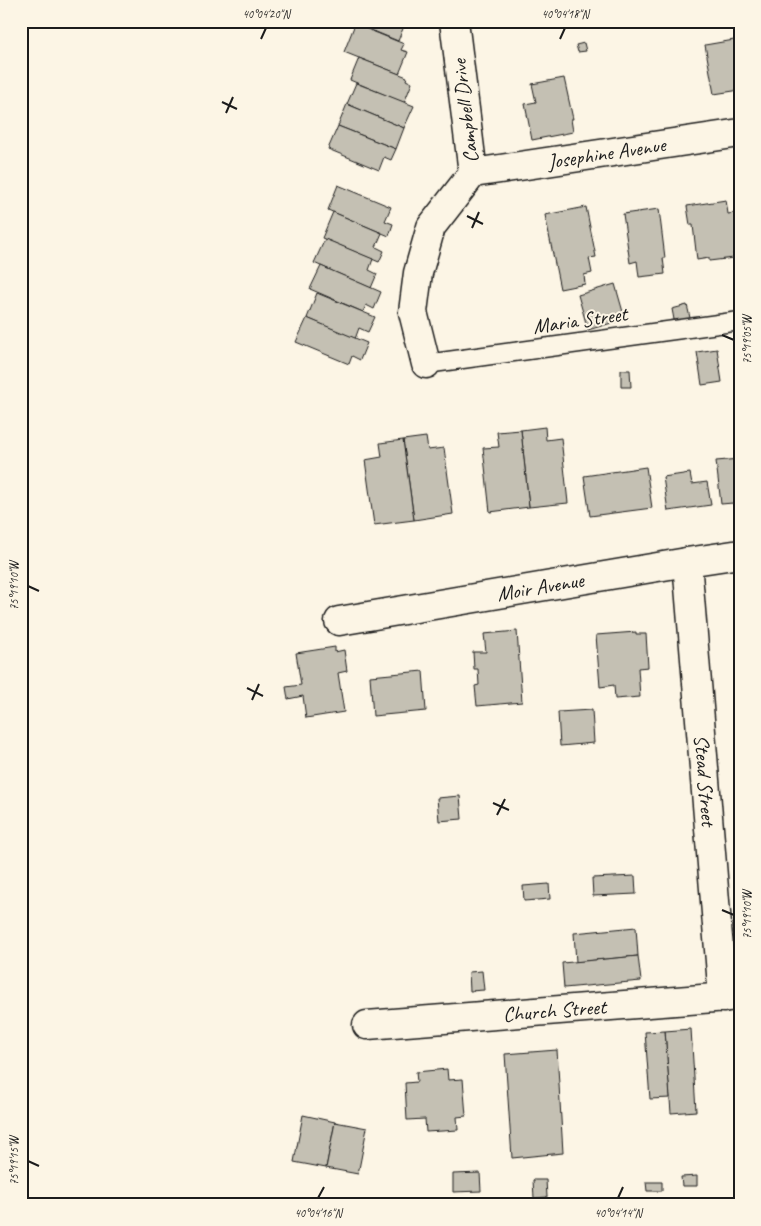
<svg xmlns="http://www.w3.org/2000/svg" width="761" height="1226" viewBox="0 0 761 1226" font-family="Caveat,sans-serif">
	<rect width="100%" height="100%" fill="#fcf5e5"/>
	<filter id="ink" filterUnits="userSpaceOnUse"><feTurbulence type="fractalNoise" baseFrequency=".02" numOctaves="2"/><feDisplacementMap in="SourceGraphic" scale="10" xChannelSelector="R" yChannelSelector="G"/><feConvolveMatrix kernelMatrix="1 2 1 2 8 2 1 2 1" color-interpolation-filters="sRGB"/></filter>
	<g filter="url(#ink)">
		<g fill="#c4c0b3" stroke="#1c1c1c">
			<polygon points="349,21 406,21 398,41"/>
			<polygon points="500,21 518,21 518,22 500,24"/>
			<polygon points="355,24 404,44 401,50 408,52 399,74 344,52"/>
			<polygon points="740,39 740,90 714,94 705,45"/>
			<polygon points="584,43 586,51 578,52 576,45"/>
			<polygon points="359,58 407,77 406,80 412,83 404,103 350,80"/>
			<polygon points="564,78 573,119 571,119 573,132 532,140 525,104 536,102 532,84"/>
			<polygon points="356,83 414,106 404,128 347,104"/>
			<polygon points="347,104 404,128 396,149 338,126"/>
			<polygon points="338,126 396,149 391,160 384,157 379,170 328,149"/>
			<polygon points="338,185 391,207 385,221 393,224 389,236 328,210"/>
			<polygon points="726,200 728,214 740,212 740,252 733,253 734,258 709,261 709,258 697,260 693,225 690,225 687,206"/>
			<polygon points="586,207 596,257 589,258 592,273 584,275 585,284 560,289 545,215"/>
			<polygon points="659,209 665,258 663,258 665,274 639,277 637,261 630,263 623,214"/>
			<polygon points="333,212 382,233 376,247 384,251 379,262 322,238"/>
			<polygon points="325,239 373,259 369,270 377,274 371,288 314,263"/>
			<polygon points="321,266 381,292 374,309 366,305 363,312 310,289"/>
			<polygon points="615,284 625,319 588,330 578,295"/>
			<polygon points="317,293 375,317 368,332 359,328 355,339 307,318"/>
			<polygon points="687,305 691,322 675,325 672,309"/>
			<polygon points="307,318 367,343 360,360 352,356 349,364 296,342"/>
			<polygon points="717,349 722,382 702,385 697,352"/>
			<polygon points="621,370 630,370 631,387 621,387"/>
			<polygon points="545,427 546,440 561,438 568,503 529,507 521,430"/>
			<polygon points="521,430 529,507 490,512 483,448 499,447 497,432"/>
			<polygon points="426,437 428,450 444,448 453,514 414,520 403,440"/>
			<polygon points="403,440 414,520 374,525 365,460 382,457 380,443"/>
			<polygon points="740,459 740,512 735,513 733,503 721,504 716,461"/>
			<polygon points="646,467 652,508 590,516 584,476"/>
			<polygon points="690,473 692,484 707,482 711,505 668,511 663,477"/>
			<polygon points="517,631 522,702 477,706 475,686 479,685 478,669 474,669 473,652 486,652 484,634"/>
			<polygon points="636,632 636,634 646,634 648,667 638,668 640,697 615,699 614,685 600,687 596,635"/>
			<polygon points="335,647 335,652 344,650 347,671 338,673 344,712 306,718 303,696 288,699 286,687 301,685 296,653"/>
			<polygon points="423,671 426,711 373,716 370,676"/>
			<polygon points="592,710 594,743 560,746 558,712"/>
			<polygon points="460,796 462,819 439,821 437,798"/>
			<polygon points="635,876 636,894 593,896 592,878"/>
			<polygon points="549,884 550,899 524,901 523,886"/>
			<polygon points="636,927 638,956 576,962 574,933"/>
			<polygon points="638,956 641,981 564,988 562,963"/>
			<polygon points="482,971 484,990 470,991 469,972"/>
			<polygon points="691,1029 696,1111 671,1113 665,1031"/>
			<polygon points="665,1031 670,1098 650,1099 645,1032"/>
			<polygon points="557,1050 563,1153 512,1158 505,1054"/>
			<polygon points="447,1069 448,1080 463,1079 466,1116 457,1117 458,1130 426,1132 425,1119 407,1120 405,1083 417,1082 416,1072"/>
			<polygon points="303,1115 335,1122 326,1168 294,1162"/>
			<polygon points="335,1122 367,1128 358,1174 326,1168"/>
			<polygon points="480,1173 481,1191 453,1192 453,1174"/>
			<polygon points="697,1176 697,1186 682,1186 681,1177"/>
			<polygon points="533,1180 546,1180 547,1197 534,1198"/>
			<polygon points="646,1182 662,1182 662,1191 647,1191"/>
		</g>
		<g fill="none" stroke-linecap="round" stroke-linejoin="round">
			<defs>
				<polyline id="lane" points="426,364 740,321"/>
				<g id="street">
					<path id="s1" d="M473,173l267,-40"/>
					<polyline points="426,364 413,312 418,273 431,227 473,173 454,21"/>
					<path id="s2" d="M687,562l36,436"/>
					<path id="s3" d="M339,621l348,-59 53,-8"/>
					<path id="s4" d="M367,1025l373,-29"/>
				</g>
			</defs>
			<use href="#lane" stroke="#1c1c1c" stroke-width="21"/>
			<use href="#street" stroke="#1c1c1c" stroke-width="31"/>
			<use href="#lane" stroke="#fcf5e5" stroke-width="18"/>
			<use href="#street" stroke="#fcf5e5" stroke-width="28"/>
		</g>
	</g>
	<path fill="none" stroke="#1c1c1c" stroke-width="2" d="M261,39l5,-11M560,39l5,-11M222,102l15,7M226,113l7,-16M467,216l16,8M472,228l7,-16M722,335l12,5M28,586l11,5M247,688l16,8M252,700l7,-16M493,803l16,7M497,815l8,-16M722,910l12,5M28,1161l11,5M318,1198l6,-11M618,1198l5,-11"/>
	<g text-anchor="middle" stroke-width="4" stroke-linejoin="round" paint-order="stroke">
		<g font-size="21" fill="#1c1c1c" stroke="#fcf5e5">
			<text transform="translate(465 111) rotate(-97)" y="7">Campbell Drive</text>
			<text dy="7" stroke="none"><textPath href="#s1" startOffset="135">Josephine Avenue</textPath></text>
			<text transform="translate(580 320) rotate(-8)" y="7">Maria Street</text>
			<text dy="7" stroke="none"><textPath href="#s3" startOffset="204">Moir Avenue</textPath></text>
			<text dy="7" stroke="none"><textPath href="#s2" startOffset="219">Stead Street</textPath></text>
			<text dy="7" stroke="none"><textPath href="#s4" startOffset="188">Church Street</textPath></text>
		</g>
	</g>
	<rect width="761" height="1226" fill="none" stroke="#fcf5e5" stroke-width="55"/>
	<rect x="28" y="28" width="706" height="1170" fill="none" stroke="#1c1c1c" stroke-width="2"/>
	<g font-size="12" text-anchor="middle" fill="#1c1c1c">
		<text x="266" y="18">40°04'20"N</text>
		<text x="565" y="18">40°04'18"N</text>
		<text transform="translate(747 340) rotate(-90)" y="4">75°19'05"W</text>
		<text transform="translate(14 586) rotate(-90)" y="4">75°19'10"W</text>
		<text transform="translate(747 915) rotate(-90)" y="4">75°19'10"W</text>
		<text transform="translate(14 1161) rotate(-90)" y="4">75°19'15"W</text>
		<text x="318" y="1217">40°04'16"N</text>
		<text x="618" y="1217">40°04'14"N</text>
	</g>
</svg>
